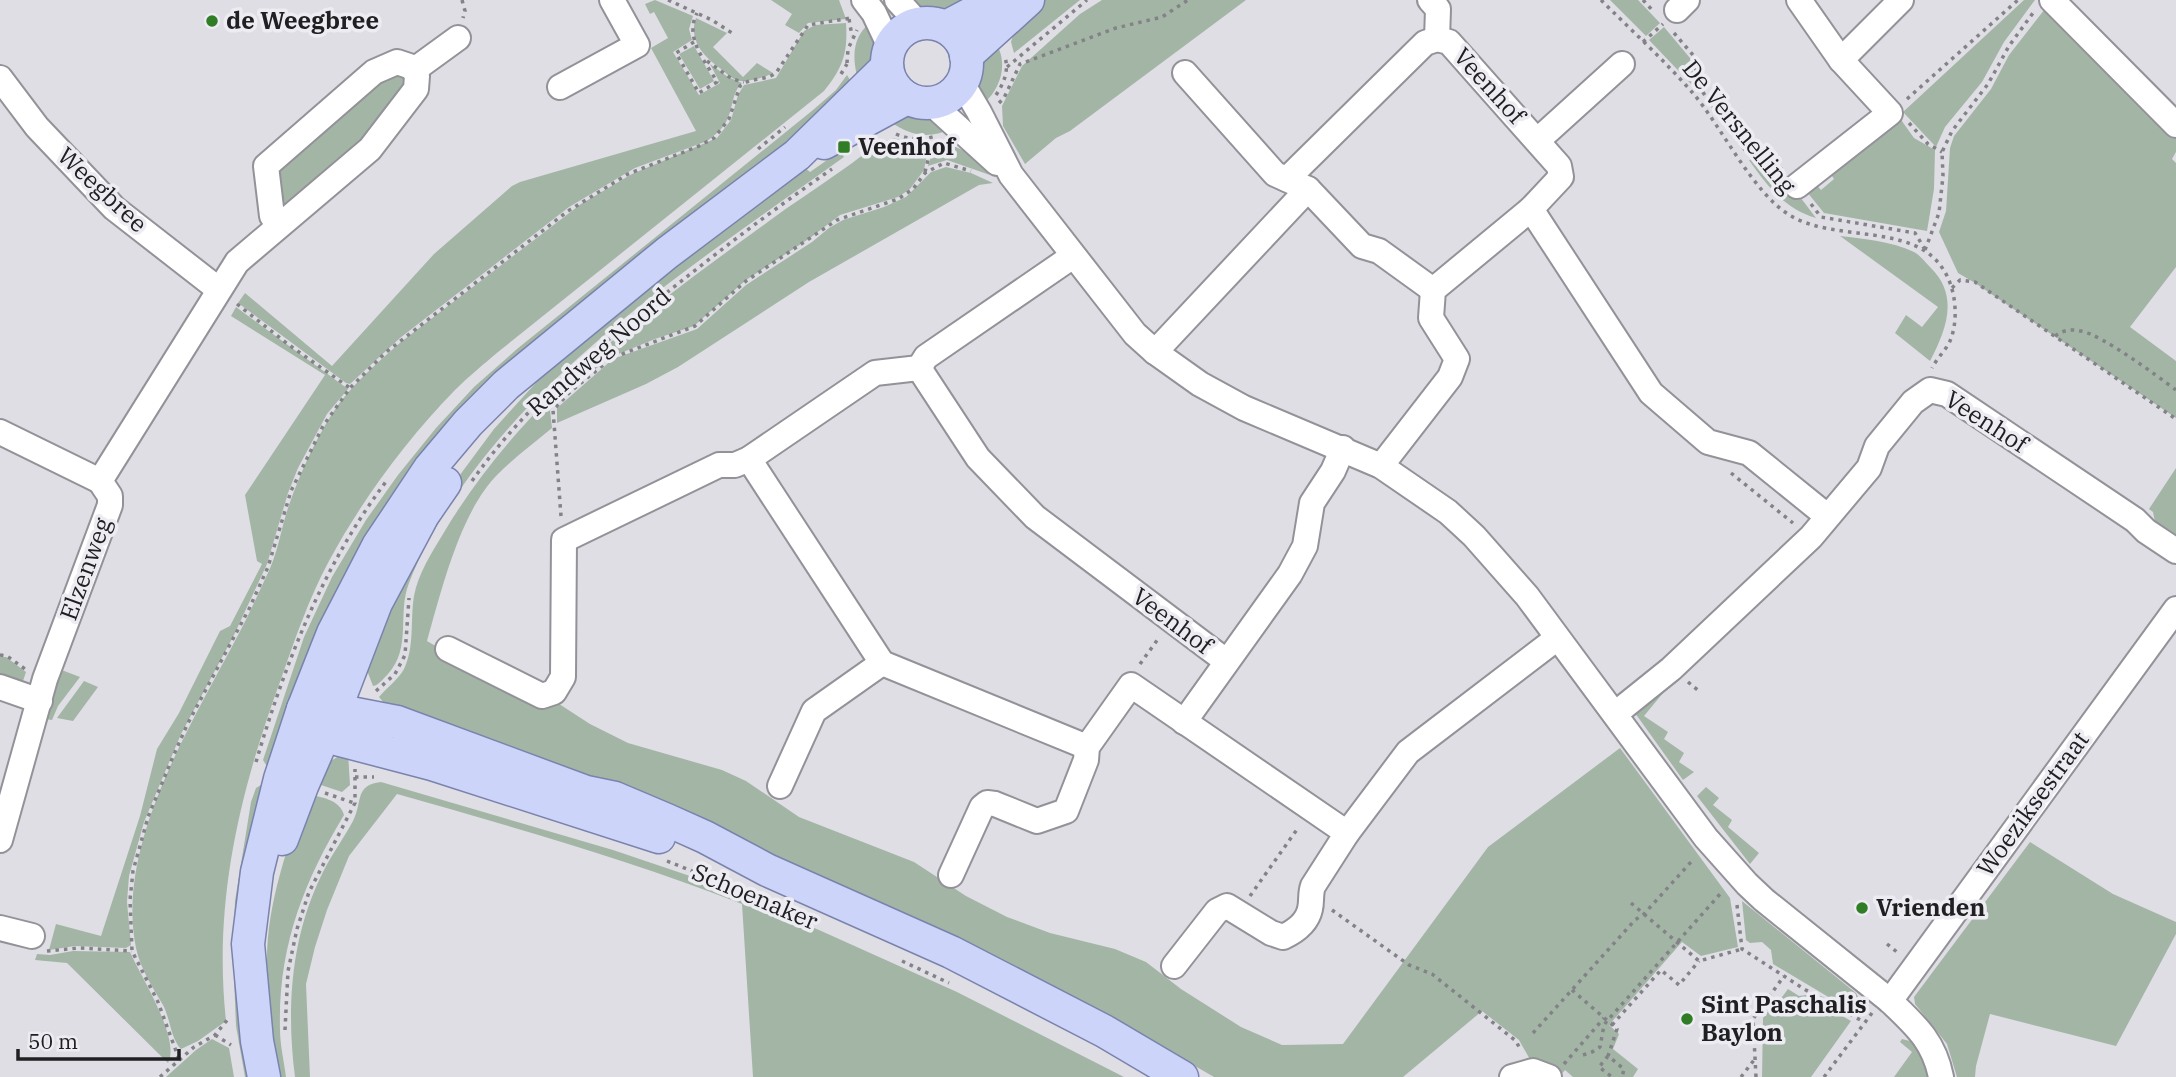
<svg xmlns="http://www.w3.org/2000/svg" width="2176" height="1077" viewBox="0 0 2176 1077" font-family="'IBM Plex Serif',serif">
	<rect width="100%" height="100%" fill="#dfdee5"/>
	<g fill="#a3b6a6">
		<path d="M655,0l38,16 -4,13 3,11 -19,12 26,43 21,-12 -10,-19 18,13 14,6c-10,9 -9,25 -15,37 -4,9 -12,15 -20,21l-72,27 -66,39 -169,131 -50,46 -4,-1 -108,-80 7,-10 87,73 102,-112 78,-68 8,-4 176,-51 -45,-83 17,-10 -14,-26 -4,2 -5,-10z"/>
		<polygon points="771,0 839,0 846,19 808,23 799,33 785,25 792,14"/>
		<polygon points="909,0 964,0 941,12 924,9"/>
		<polygon points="1044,0 1080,0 1014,53 1011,42 1014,32 1011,27"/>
		<polygon points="1102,0 1246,0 1070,131 1056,138 1025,164 1003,126 1002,106 1022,66 1080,14"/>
		<polygon points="1610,0 1638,0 1660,23 1646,36"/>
		<polygon points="2024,0 2035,0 2004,42 1982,82 1945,127 1936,147 1903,112"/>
		<polygon points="2048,5 2176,133 2176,152 2172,159 2176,163 2176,267 2130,327 2176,361 2176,418 1975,283 1958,273 1939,232 1946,211 1950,148 1954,136 1991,89 2009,55"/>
		<path d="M696,18l31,15 -14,14 30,30 14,-14 16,10c-7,4 -24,9 -33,8 -7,-1 -13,-7 -19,-12 -17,-12 -33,-29 -25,-51z"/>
		<path d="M871,22l8,25v9l-22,20c-5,-21 -4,-40 14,-54z"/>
		<path d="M846,23c2,29 -3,45 -22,68l-326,261c-14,12 -30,25 -43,38 -49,50 -93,110 -126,171 -20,37 -34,78 -48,118 -41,112 -68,222 -55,342l-28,20 -17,8c-10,-10 -11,-31 -18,-44 -10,-17 -23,-37 -27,-57 -21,-103 55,-223 101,-311 11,-20 20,-41 30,-62 11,-22 14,-47 22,-70 11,-31 25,-63 43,-91 17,-27 45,-51 69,-72l180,-138 51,-30 85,-36 14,-18 7,-25 6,-10 32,-7 28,-47 11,-6z"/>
		<polygon points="1664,27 1690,58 1696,86 1694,87 1649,40"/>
		<path d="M995,42c14,20 6,47 -12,62 -14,-25 -4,-42 12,-62z"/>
		<polygon points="694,46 714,81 700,89 679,54"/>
		<polygon points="399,75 405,80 406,84 361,144 291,204 285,204 280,200 277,173 279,169 381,81"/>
		<polygon points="847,75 855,88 509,367 268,768 263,760 304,637 332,577 366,520 398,475 436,428 474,387 517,349 813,110 836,90"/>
		<path d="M906,110l22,4 23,15c-22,10 -41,7 -60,-7z"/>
		<polygon points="1899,117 1914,138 1935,150 1934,189 1927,231 1824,213 1803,187 1812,180 1821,190 1834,179 1828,170"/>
		<path d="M894,138l20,7h12l2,3 -4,22 -14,19 -12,8 -58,18 -30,23 -64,42 -52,46 -39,13 -44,18 -39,30 -22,23 2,18c-18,15 -37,29 -54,46 -38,38 -56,115 -71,167l94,55 32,4 37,24 38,19 94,27 24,11 53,36 115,45 52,34 41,21 43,16 65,16 31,13 35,27 60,38 41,18 61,-1 145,-197 132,-99 110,150 8,49 -37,9 -19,-14 -73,83 10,9 -6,15 25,20 -5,8h-60l-8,-7 -6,7 -27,-14 -13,-23 -37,-29 -79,66h-189l-45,-26 -781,-343 -9,-11c8,-10 19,-17 25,-28 11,-23 6,-49 10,-73 4,-22 18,-44 29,-62 84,-142 214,-231 344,-326 21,-14 41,-28 61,-42 14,-10 29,-23 46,-28z"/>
		<polygon points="951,145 965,151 990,175 947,160 928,166 933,150"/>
		<path d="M840,151l4,6c-132,95 -277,187 -375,320 -23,31 -46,69 -60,106 -12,30 3,65 -21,91 -5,5 -9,11 -15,12l-5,-13 -1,-17 81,-165 46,-62 58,-64 89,-76 163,-122 6,5z"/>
		<path d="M1753,159l32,18 31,41c-31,-9 -49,-32 -67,-58z"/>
		<polygon points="946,167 971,173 993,183 979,185 809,282 678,367 646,384 557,423 557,408 613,359 697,329 746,285 812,242 829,228 843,220 884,207 906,197 931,172"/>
		<path d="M1840,236c24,3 51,5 74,16 6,3 11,10 16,15 30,29 16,63 0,94l-35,-28 11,-18 16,12 16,-20z"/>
		<polygon points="236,307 348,389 327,414 298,468 288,493 267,564 234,635 181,734 144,822 129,876 127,902 131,945 126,948 75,946 49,950 56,924 101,936 140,816 157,749 179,713 220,631 230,626 262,564 257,561 245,495 325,375 231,316"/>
		<polygon points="2176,468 2176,536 2155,522 2153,512 2149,509"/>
		<polygon points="0,657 6,657 26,672 22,684 0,677"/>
		<polygon points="59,669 80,677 58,706 52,720 45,719"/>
		<polygon points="1677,676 1644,716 1668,732 1664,739 1684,753 1679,762 1694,772 1683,780 1635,713"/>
		<polygon points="84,681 98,687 73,721 57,718"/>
		<path d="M348,753l2,32 -8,7 -30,-10c10,-15 19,-24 36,-29z"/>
		<polygon points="266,782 253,1077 245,1077 236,1026 233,954 235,901 251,802 256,788"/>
		<path d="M381,782l232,68 74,25 132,55 138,62 167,85h-371l-11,-173c-112,-44 -229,-77 -345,-110l-48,62 -22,54 -12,37 -9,37 4,93h-15c-9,-69 -4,-142 28,-205 9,-18 21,-34 30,-51 10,-19 1,-36 28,-39z"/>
		<polygon points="1706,787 1719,798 1713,805 1732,820 1728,827 1759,853 1750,864 1697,796"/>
		<path d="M306,794c14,3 34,5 38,21 -41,68 -66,133 -64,214 0,16 4,32 6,48h-10c-4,-39 -10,-78 -9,-117 0,-57 21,-114 39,-166z"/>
		<polygon points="2030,842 2113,894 2176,922 2176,934 2116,1046 1990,1014 1976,1066 1975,1077 1957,1077 1947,1044 1915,1004 1914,997"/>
		<polygon points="1742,901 1856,993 1863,1006 1857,1014 1773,964 1771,950 1762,942 1750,943 1746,940"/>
		<path d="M73,951l57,1c11,25 51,87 38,111l-101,-100 -32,-3 2,-6 13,1z"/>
		<polygon points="1788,989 1799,996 1806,995 1851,1021 1811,1077 1762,1077 1763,1018 1773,1005 1787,1014 1790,1008 1779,1001"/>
		<polygon points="212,1039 229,1048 234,1077 166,1077 196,1050"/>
		<polygon points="1902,1039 1914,1042 1934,1077 1894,1077 1912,1052 1900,1042"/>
	</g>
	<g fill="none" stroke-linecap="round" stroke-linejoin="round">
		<defs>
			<g id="minor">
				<polyline points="864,0 874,13 890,47"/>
				<polyline points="897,0 918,23"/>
				<polyline points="1430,0 1438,9 1437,39"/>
				<polyline points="2052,0 2176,125"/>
				<polyline points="1677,10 1687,0"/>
				<polyline points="1841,60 1901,0"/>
				<polyline points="414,70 458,38"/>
				<polyline points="1185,73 1275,174 1308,189 1362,246 1379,251 1433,290"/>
				<polyline points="0,78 37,127 114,208 218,289"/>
				<path d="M962,83l17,29 32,63 124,159 20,18 45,32 44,24 137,58 67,46 26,24 53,60 179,242 41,46 17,16 126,101c25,24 44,40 51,76"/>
				<polyline points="560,87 637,45 612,0"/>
				<polyline points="931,103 997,163"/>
				<polyline points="1538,140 1622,64"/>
				<polyline points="1287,179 1425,43 1437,39 1449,42 1559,166 1561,177 1531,209 1433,290 1431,318 1457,359 1450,377 1381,466"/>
				<polyline points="1797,186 1890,113 1841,60 1799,0"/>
				<polyline points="1531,209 1651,393 1708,442 1749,453 1827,516"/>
				<polyline points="1155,352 1308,189"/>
				<polyline points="919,368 978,458 1035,517 1226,661"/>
				<polyline points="0,432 100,481"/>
				<polyline points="749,459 882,663 1087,747"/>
				<polyline points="448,649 542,696 554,692 563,677 564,540 719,465 735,465 749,459 875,373 919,368 926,357 1073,256"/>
				<polyline points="0,687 40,701"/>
				<polyline points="1615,714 1671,669 1811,537 1869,468 1877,446 1913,402 1930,390 1947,394 2135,520 2146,531 2176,551"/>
				<polyline points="1184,722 1290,574 1305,546 1312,503 1333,471 1343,448"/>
				<polyline points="780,786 814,711 882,663"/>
				<polyline points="0,840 45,679 110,505 110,496 100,481 237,262 370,149 416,89 417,76 414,70 409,66 397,62 374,72 266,166 272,216 280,225"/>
				<polyline points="951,875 982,807 987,803 995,804 1037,821 1066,811 1086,760 1087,747 1131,685 1347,833"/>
				<polyline points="0,928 32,936"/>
				<path d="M1174,966l43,-55 10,-5 44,27 12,4c13,-6 24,-14 27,-28 2,-8 0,-15 3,-23l34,-53 61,-81 148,-113"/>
				<polyline points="1890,1001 2176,609"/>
				<polyline points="1512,1077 1533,1071 1549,1077"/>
			</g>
			<g id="major">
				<circle cx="927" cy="63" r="40"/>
				<polyline points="946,27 997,0"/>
				<polyline points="966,56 1028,0"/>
				<polyline points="824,143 907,98"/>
				<polyline points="303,709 335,710 397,722 586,792 615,798 667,820 705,837 767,870 951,952 1104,1031 1182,1077"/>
				<polyline points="313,721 325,736 432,764 659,837"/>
				<polyline points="282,839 302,786 335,710 376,603 423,515 445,483"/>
				<polyline points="264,1077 257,1041 248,944 257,872 280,779 303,709 333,633 378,546 430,468 468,423 506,385 667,253 797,155 887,67"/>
			</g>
		</defs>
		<use href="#minor" stroke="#929298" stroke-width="28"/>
		<use href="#major" stroke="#7a83ac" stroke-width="35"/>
		<g stroke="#838287" stroke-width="3.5" stroke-dasharray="3.5 5" stroke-linecap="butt">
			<polyline points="462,0 465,11 463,18"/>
			<polyline points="668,0 712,20 732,33"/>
			<path d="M1601,0c30,30 62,59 90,91 31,35 61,102 100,125 44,26 123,7 152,53 13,19 16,51 7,72 -4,9 -13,17 -18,27"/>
			<polyline points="1643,0 1654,12"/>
			<polyline points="849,19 852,36"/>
			<polyline points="1674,33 1693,55 1699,87 1745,150 1782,169"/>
			<path d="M694,42l-18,11 23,40 18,-11c-12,-22 -33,-44 -20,-69"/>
			<polyline points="1643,42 1663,24"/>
			<polyline points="707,61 732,79 744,82"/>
			<polyline points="847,63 848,49 857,30"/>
			<polyline points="1007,67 1087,0"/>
			<polyline points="841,74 847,64"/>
			<path d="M996,95c8,-12 13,-24 9,-38"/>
			<polyline points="1907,99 2018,0"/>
			<polyline points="999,103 1004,98 1020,64 1116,28 1162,17 1188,0"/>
			<polyline points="1909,123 1928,144 1942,152"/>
			<path d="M896,134c13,6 26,6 40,2"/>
			<polyline points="931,147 943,144"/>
			<polyline points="758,149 785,127"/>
			<polyline points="925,172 931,147"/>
			<polyline points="1811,204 1821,217 1915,233 1924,248"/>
			<polyline points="1925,250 1939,213 1943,176 1942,152 1952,131 1988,84 2009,46 2033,13"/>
			<polyline points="1952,288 1960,280 1975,282 2176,419"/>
			<polyline points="237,304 289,345 350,388"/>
			<path d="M2055,336c8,-6 16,-7 26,-5 21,4 75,44 95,59"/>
			<polyline points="1731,473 1793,523"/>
			<path d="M472,481c50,-71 106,-117 173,-171 61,-49 123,-97 187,-141"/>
			<polyline points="561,516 553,410 571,391 612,358 695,326 746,281 837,220 898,199 913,189 925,173 944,163 971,171"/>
			<polyline points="0,655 7,656 25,669"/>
			<polyline points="1140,664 1158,639"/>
			<polyline points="1688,682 1700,692"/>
			<polyline points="376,691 395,674 405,655 409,598"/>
			<path d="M256,762c30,-101 68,-199 132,-283"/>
			<polyline points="355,777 374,777"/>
			<polyline points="325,793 354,803"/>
			<polyline points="667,861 757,897"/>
			<polyline points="1250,896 1298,828"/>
			<polyline points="1631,903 1699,961 1742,949"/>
			<polyline points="1737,905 1742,949 1804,989 1864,1022"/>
			<polyline points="1332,910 1409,965 1432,974 1516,1041 1521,1051"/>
			<polyline points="1887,944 1897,952"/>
			<polyline points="47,951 79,948 132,951"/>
			<polyline points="902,961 949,983"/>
			<polyline points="1572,990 1617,1029 1608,1056 1624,1069 1622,1077"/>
			<polyline points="1612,1025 1661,970 1679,985 1699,961"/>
			<polyline points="285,1030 288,971 297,929 309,892 355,803 355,769"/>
			<polyline points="1533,1033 1635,920 1644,914 1691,862"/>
			<polyline points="215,1035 231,1045"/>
			<polyline points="1583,1055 1592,1052 1600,1047 1604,1025 1607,1021 1721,893"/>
			<polyline points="1608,1056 1599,1067 1612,1077"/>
			<path d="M179,1059l-21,-57 -26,-51 -2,-51 3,-29 15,-54 24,-58 15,-34 62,-116 19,-42 23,-76 32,-65 27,-38 35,-35 183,-142 60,-37 71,-28 15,-8 15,-19 11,-33c11,-9 25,-5 36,-13l32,-48 43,-7"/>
			<polyline points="1564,1064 1604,1018"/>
			<polyline points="160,1077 194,1047 215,1035 228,1019"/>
			<polyline points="1741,1077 1754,1060"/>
			<polyline points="1756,1077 1753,1019 1784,976"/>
			<polyline points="1824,1077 1872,1013"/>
		</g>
		<use href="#minor" stroke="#fff" stroke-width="24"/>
		<use href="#major" stroke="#cdd4fa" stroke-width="32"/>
	</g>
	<g fill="#307d26" stroke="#ececf2" stroke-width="2.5">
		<circle cx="212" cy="21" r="7"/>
		<rect x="837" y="140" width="14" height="14" rx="3.5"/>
		<circle cx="1862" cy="908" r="7"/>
		<circle cx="1687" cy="1019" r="7"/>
	</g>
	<g text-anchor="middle" stroke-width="7" stroke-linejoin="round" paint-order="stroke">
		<g font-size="24" font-weight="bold" fill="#202022" stroke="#ececf2" text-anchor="start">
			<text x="226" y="29">de Weegbree</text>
			<text x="858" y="155">Veenhof</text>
			<text x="1876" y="916">Vrienden</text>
			<text x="1701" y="1013">Sint Paschalis<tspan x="1701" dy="28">Baylon</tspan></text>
		</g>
		<g font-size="24" fill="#202022" stroke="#ececf2">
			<text transform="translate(1489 86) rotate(48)" y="8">Veenhof</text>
			<text transform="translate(1739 127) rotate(51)" y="8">De Versnelling</text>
			<text transform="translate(102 190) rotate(43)" y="8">Weegbree</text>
			<text transform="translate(599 352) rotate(-41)" y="8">Randweg Noord</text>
			<text transform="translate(1986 422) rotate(33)" y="8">Veenhof</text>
			<text transform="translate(86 569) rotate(-70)" y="8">Elzenweg</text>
			<text transform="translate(1172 621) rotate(37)" y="8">Veenhof</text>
			<text transform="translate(2033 804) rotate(-54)" y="8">Woeziksestraat</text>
			<text transform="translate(755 897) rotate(23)" y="8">Schoenaker</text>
		</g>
	</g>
	<path d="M18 1049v10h161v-10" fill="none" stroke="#202022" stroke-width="3.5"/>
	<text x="28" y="1049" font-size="21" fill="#202022" stroke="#ececf2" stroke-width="5" paint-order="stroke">50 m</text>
</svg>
